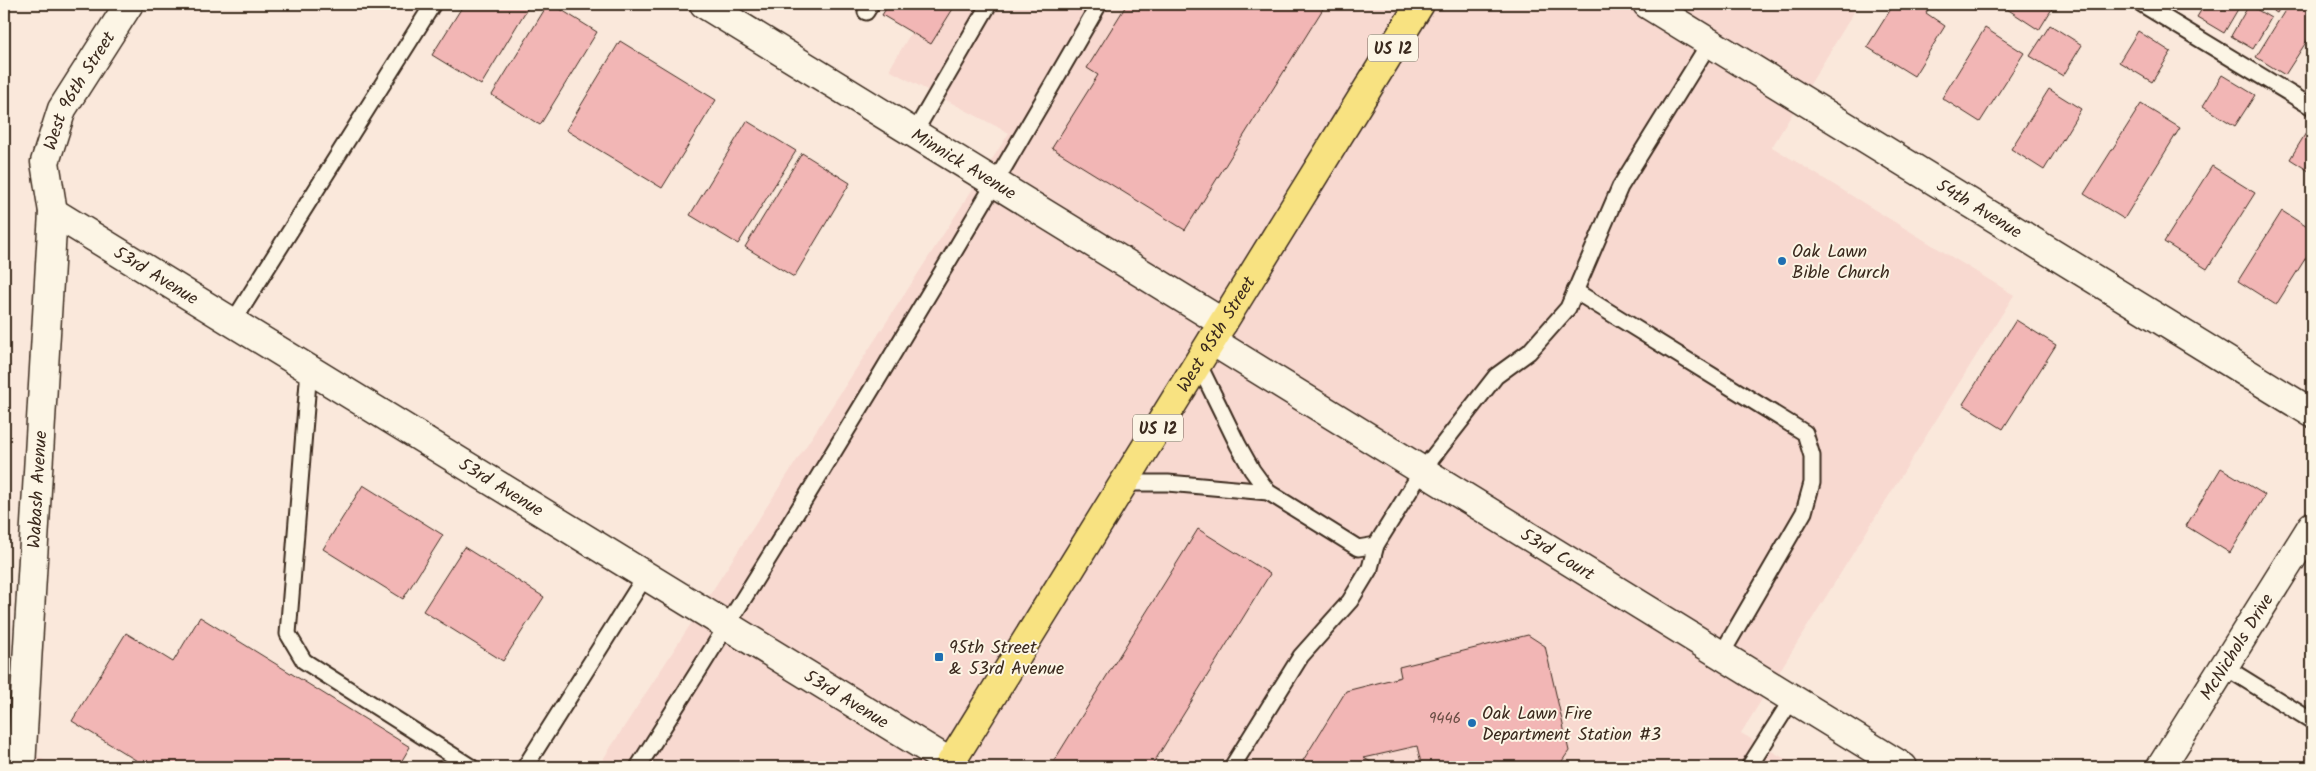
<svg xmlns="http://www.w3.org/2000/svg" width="2316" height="771" viewBox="0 0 2316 771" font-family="Kalam,sans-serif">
	<rect width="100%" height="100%" fill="#fae8db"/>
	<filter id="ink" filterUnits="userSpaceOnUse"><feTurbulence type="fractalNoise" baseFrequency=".02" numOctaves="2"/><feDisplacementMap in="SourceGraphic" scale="10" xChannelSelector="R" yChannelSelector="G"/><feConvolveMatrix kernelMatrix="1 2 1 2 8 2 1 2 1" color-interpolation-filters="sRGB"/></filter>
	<g filter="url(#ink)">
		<g fill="#f8d9d0">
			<polygon points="928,4 1859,4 1772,147 2014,295 1741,733 1799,767 598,767 1009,133 889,70"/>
			<polygon points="4,736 55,767 4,767"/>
		</g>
		<g fill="#f2b6b5" stroke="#3b2a1e">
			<polygon points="464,4 530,4 481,85 432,55"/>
			<polygon points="548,4 552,4 597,32 540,125 492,95"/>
			<polygon points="889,4 956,4 931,44 882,15"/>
			<polygon points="1127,4 1326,4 1185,230 1052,148 1098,75 1087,68"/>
			<polygon points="1894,4 1931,4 1926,13 1945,26 1914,76 1867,47"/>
			<polygon points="2010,4 2055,4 2039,30 2007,9"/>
			<polygon points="2205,4 2241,4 2224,33 2197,17"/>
			<polygon points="2262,4 2282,4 2277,13"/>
			<polygon points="2289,4 2312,4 2312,33 2285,75 2256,57"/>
			<polygon points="2249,5 2271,18 2253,49 2231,36"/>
			<polygon points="2050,25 2082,45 2063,76 2030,56"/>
			<polygon points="1985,28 2024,53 1980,122 1942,98"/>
			<polygon points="2138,31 2171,52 2152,82 2119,62"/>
			<polygon points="620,41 716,100 662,188 566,130"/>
			<polygon points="2222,75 2255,95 2235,126 2203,106"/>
			<polygon points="2049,89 2081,109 2044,170 2011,149"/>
			<polygon points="2141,104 2180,128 2124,219 2084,194"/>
			<polygon points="747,121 796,151 738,244 690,215"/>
			<polygon points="2309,128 2312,129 2312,173 2290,159"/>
			<polygon points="802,153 850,183 794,277 745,247"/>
			<polygon points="2212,166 2255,193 2207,269 2164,242"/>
			<polygon points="2282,211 2312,230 2312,248 2276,305 2238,281"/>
			<polygon points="2016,320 2056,345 2003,429 1963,404"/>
			<polygon points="2221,468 2265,495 2230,553 2186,526"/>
			<polygon points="363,485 443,535 403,599 323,549"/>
			<polygon points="1198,529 1270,574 1151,767 1057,767 1052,764"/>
			<polygon points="464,547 544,597 503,661 423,611"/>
			<polygon points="200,617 410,747 398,767 147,767 72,721 126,633 173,662"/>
			<polygon points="1528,635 1545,646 1569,751 1560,764 1546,767 1422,767 1417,746 1364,758 1379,767 1299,767 1346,691 1401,677 1399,667"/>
		</g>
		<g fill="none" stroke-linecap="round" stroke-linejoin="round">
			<defs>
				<g id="lane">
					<polyline points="2142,4 2312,107"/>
					<polyline points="866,12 871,4"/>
					<polyline points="914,133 989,4"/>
					<polyline points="1575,291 1805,433 1812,456 1812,483 1804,512 1721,655"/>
					<polyline points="233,322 433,4"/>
					<polyline points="1198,363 1238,445 1252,470 1268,492 1358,548 1376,545 1422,471 1496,376 1529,352 1568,308 1620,187 1710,42"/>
					<polyline points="309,369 288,634 304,661 471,767"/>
					<polyline points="1124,483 1168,483 1268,492"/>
					<polyline points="2225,667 2312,721"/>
					<polyline points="525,767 646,575"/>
					<path d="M638,767c159,-251 313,-506 461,-763"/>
					<polyline points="1232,767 1301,656 1350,601 1370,568 1376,545"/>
					<polyline points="1749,767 1792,699"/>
				</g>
				<g id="street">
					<path id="s1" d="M704,4l519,319"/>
					<path id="s2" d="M1647,4l665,409"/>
					<path id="s3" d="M53,212l898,551"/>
					<path id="s4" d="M1212,341l691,426"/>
					<path id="s5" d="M21,767l32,-555 -8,-50 17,-53 67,-105"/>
					<path id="s6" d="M2161,767l151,-241"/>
				</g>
				<g id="primary">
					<path id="s7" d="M948,767l472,-763"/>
				</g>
			</defs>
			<use href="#lane" stroke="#3b2a1e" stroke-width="19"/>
			<use href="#street" stroke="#3b2a1e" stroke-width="31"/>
			<use href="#primary" stroke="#3b2a1e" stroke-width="31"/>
			<use href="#lane" stroke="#fcf5e5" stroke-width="15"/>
			<use href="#street" stroke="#fcf5e5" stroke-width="28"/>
			<use href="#primary" stroke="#f8e281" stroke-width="28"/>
		</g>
	</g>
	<g fill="#1f6fb2" stroke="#fcf5e5" stroke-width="2">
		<circle cx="1782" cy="261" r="5"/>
		<rect x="934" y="652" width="10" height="10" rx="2.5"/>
		<circle cx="1472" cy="723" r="5"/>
	</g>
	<g text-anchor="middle" stroke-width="4" stroke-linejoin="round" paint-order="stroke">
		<g font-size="15" fill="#694d44">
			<text x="1445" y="723">9446</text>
		</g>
		<g fill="#fcf5e5" stroke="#75675a" stroke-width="1">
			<rect x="1368" y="34.5" width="50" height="27" rx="4"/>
			<rect x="1133" y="414.5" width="50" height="27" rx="4"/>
		</g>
		<g font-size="16" font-weight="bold" fill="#3b2a1e">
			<text x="1393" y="54">US 12</text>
			<text x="1158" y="434">US 12</text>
		</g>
		<g font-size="18" fill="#3b2a1e" stroke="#fcf5e5">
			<text dy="6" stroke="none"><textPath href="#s5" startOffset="686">West 96th Street</textPath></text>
			<text dy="6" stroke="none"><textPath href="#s1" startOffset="305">Minnick Avenue</textPath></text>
			<text dy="6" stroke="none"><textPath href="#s2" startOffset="390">54th Avenue</textPath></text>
			<text dy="6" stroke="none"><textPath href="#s3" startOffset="121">53rd Avenue</textPath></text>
			<text dy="6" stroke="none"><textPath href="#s7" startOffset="509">West 95th Street</textPath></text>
			<text dy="6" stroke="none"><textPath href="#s3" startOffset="526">53rd Avenue</textPath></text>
			<text dy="6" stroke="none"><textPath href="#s5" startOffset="278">Wabash Avenue</textPath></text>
			<text dy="6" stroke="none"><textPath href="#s4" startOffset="406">53rd Court</textPath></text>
			<text dy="6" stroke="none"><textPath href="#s6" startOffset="142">McNichols Drive</textPath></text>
			<text dy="6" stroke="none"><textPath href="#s3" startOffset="931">53rd Avenue</textPath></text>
		</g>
		<g font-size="18" fill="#3b2a1e" stroke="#fcf5e5" text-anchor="start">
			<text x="1792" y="257">Oak Lawn<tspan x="1792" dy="21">Bible Church</tspan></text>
			<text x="949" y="653">95th Street<tspan x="949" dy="21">&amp; 53rd Avenue</tspan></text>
			<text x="1482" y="719">Oak Lawn Fire<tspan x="1482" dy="21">Department Station #3</tspan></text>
		</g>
	</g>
	<rect width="2316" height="771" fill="none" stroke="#fcf5e5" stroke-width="20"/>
	<rect x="10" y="10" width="2296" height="751" fill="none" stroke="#3b2a1e" stroke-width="2" filter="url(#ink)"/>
</svg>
